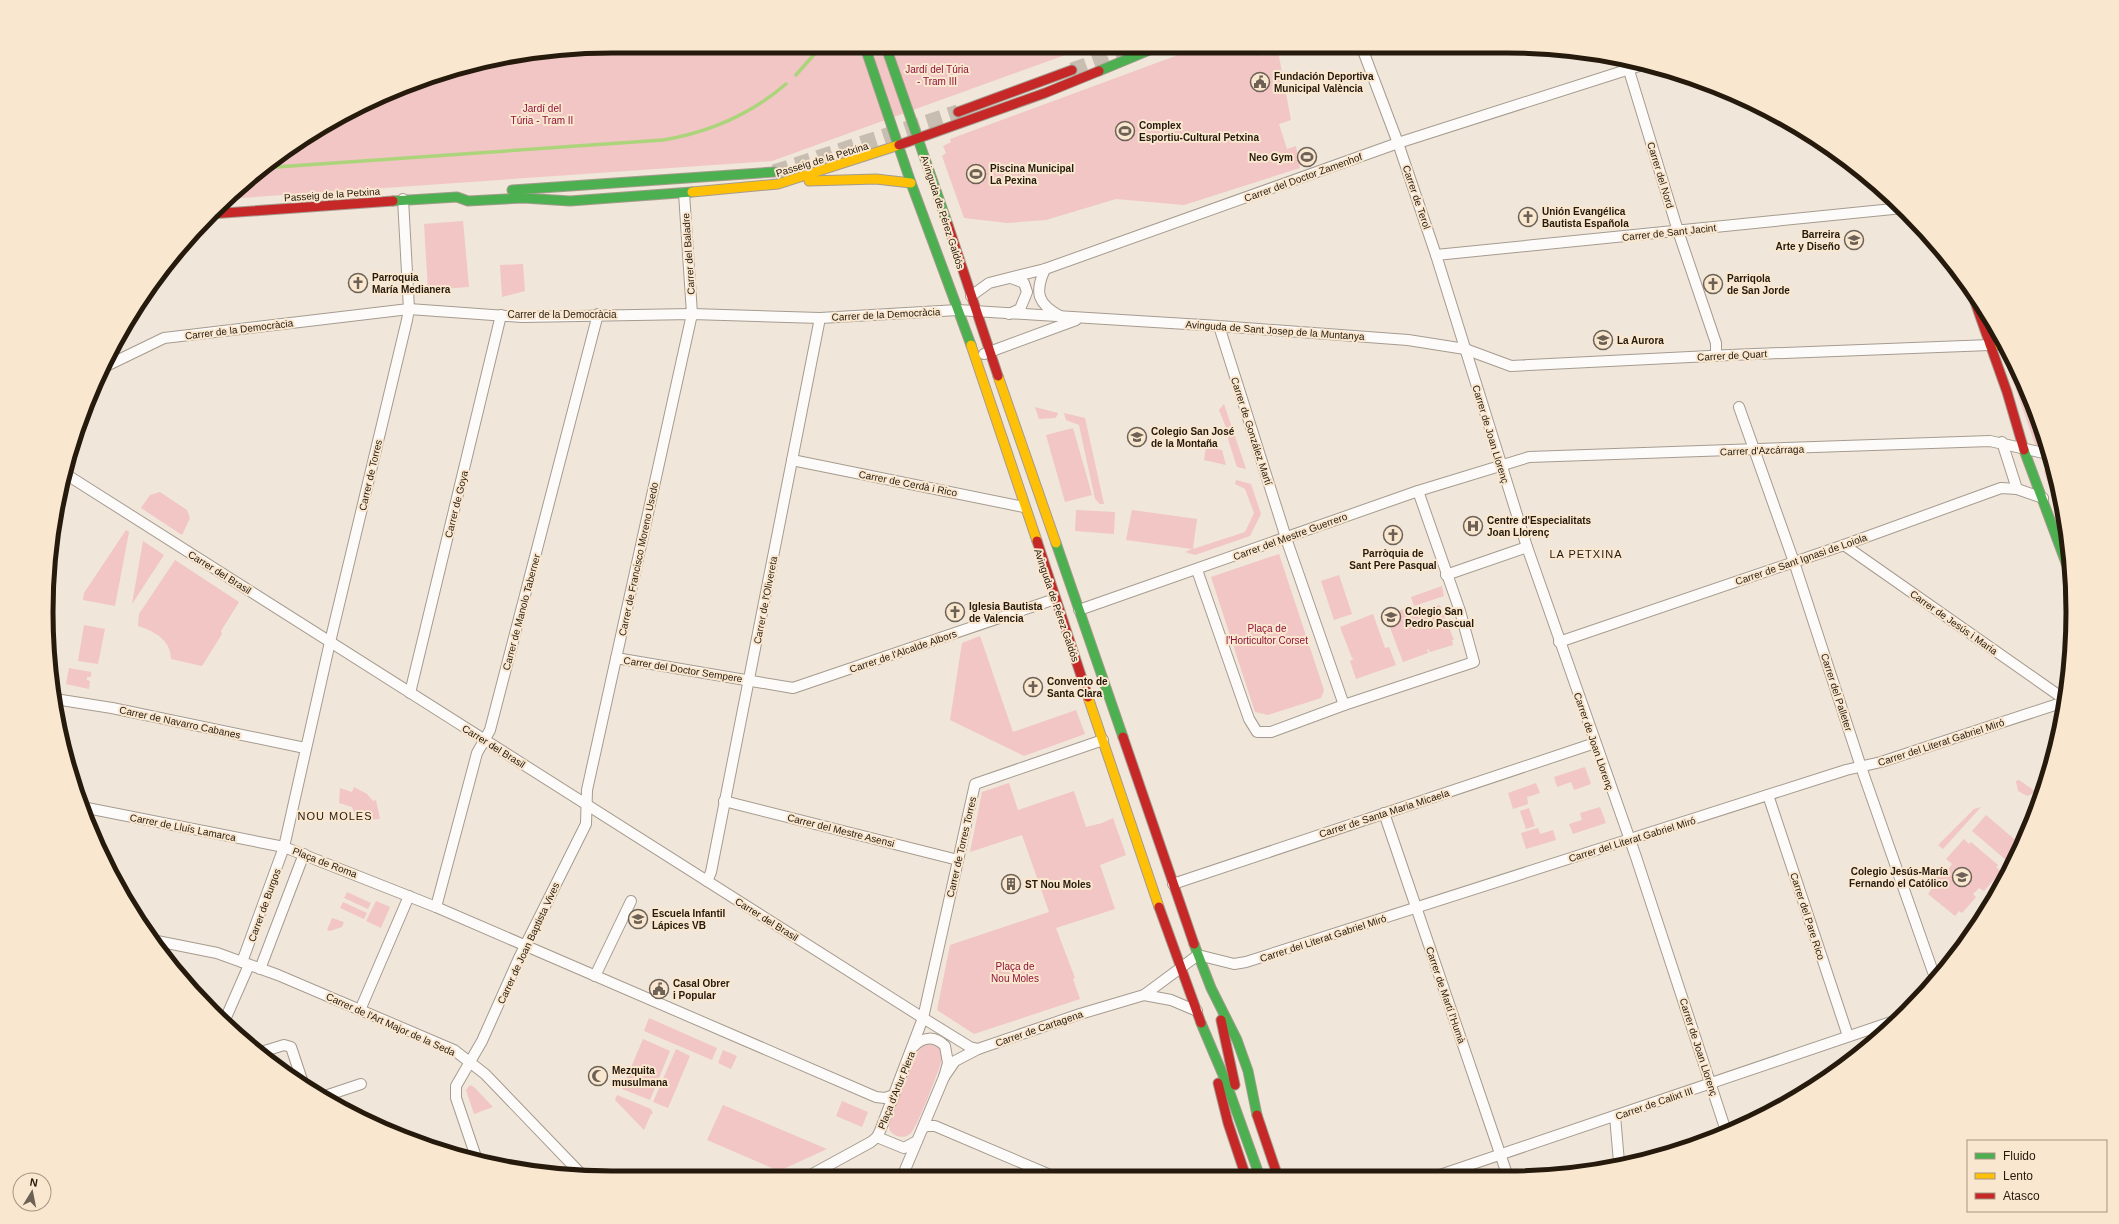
<svg xmlns="http://www.w3.org/2000/svg" width="2119" height="1224" viewBox="0 0 2119 1224" font-family="Helvetica,sans-serif">
	<rect width="100%" height="100%" fill="#f0e6da"/>
	<g fill="#f1c6c5">
		<polygon points="1197,48 1260,48 1262,56 1278,51 1291,120 1279,124 1287,149 1296,146 1300,168 1184,205 1116,199 1046,220 1007,223 964,218 942,156 946,153 943,146 951,142 950,139"/>
		<polygon points="1082,49 772,161 226,199 268,163 361,104 430,76 538,51"/>
		<polygon points="463,221 469,287 428,290 424,224"/>
		<polygon points="523,264 525,291 502,297 500,265"/>
		<polygon points="2014,366 2030,395 2046,447 2038,447 2035,444 2011,375 2011,369"/>
		<polygon points="1224,404 1246,469 1237,467 1228,439 1229,435 1219,410"/>
		<polygon points="1035,407 1058,413 1057,416 1055,418 1039,419"/>
		<polygon points="1064,413 1085,418 1104,504 1100,504 1095,499 1079,425 1066,420"/>
		<polygon points="1073,428 1092,495 1065,502 1046,435"/>
		<polygon points="1206,447 1222,450 1226,465 1204,460"/>
		<polygon points="2050,463 2062,501 2064,520 2060,517 2044,472 2045,468"/>
		<polygon points="1236,480 1251,484 1261,514 1250,536 1195,555 1185,552 1192,549 1126,540 1132,510 1197,519 1193,549 1245,532 1254,513 1245,489 1235,484"/>
		<polygon points="160,492 187,510 190,518 182,535 141,508 150,495"/>
		<polygon points="1076,510 1115,512 1114,534 1075,531"/>
		<polygon points="126,530 129,532 115,606 83,600 84,593"/>
		<polygon points="143,541 164,555 132,604"/>
		<polygon points="1279,554 1324,690 1321,698 1268,715 1255,712 1211,577"/>
		<path d="M175,560l64,42 -18,29 1,3 -20,32 -31,-7c0,-19 -17,-28 -33,-33l1,-12z"/>
		<polygon points="1339,575 1352,614 1334,620 1321,581"/>
		<polygon points="1442,586 1444,596 1414,606 1411,597"/>
		<polygon points="1440,605 1454,640 1452,640 1453,645 1430,652 1428,649 1427,649 1428,653 1403,662 1389,625 1387,615 1412,606 1415,615 1418,615 1417,612"/>
		<polygon points="1373,614 1385,648 1389,647 1396,665 1356,679 1350,661 1354,659 1352,658 1340,627"/>
		<polygon points="84,625 105,629 98,664 78,661"/>
		<polygon points="980,636 1013,732 1076,710 1085,734 1024,756 950,720 962,643"/>
		<polygon points="69,668 91,672 91,677 87,677 87,680 90,681 89,689 66,684"/>
		<polygon points="1585,767 1591,784 1574,790 1571,782 1557,787 1554,777"/>
		<polygon points="2019,780 2036,792 2027,796 2018,791 2016,781"/>
		<polygon points="1009,783 1018,810 1074,791 1086,827 1102,823 1113,818 1126,855 1100,865 1115,909 1056,928 1075,978 1073,979 1080,999 974,1034 937,1010 950,945 1049,912 1022,835 970,852 982,792"/>
		<polygon points="1536,783 1540,793 1527,797 1528,804 1513,809 1508,793"/>
		<polygon points="354,787 367,794 373,801 376,800 380,819 358,820 352,807 339,803 340,788 352,792"/>
		<polygon points="1600,807 1606,823 1573,834 1569,824 1582,820 1580,813"/>
		<polygon points="1981,807 1943,849 1938,845 1974,809"/>
		<polygon points="1529,808 1535,826 1526,829 1520,811"/>
		<polygon points="1986,815 2020,844 2006,860 1972,831"/>
		<polygon points="1538,828 1540,834 1553,830 1556,840 1526,849 1521,833"/>
		<polygon points="1964,839 1969,844 1971,842 1998,865 1996,867 2001,871 1984,891 1979,888 1973,894 1976,897 1962,913 1959,911 1955,916 1928,894 1933,887 1929,884 1944,868 1947,871 1952,864 1946,859"/>
		<polygon points="347,892 371,903 368,909 344,898"/>
		<polygon points="376,901 390,907 381,928 366,921"/>
		<polygon points="343,902 367,913 364,919 340,908"/>
		<polygon points="332,918 344,922 342,927 330,931 327,930"/>
		<polygon points="649,1018 717,1048 712,1060 644,1031"/>
		<polygon points="643,1039 670,1051 650,1100 622,1089"/>
		<path d="M934,1042l8,7c0,4 0,7 0,10 -3,11 -25,69 -32,75 -6,5 -15,3 -20,-3l-2,-9 32,-75 2,-2z"/>
		<polygon points="676,1049 690,1056 668,1108 653,1102"/>
		<polygon points="723,1050 737,1056 731,1069 718,1063"/>
		<polygon points="470,1085 474,1087 493,1107 474,1114 466,1090"/>
		<polygon points="617,1095 651,1109 653,1114 651,1114 644,1130 615,1100"/>
		<polygon points="842,1101 868,1112 862,1127 836,1116"/>
		<polygon points="723,1105 827,1149 779,1171 707,1140"/>
	</g>
	<g fill="none" stroke-linecap="round" stroke-linejoin="round">
		<g stroke="#acd47b" stroke-width="3.5">
			<polyline points="796,75 818,50"/>
			<path d="M262,168l401,-28c47,-8 87,-25 123,-56"/>
		</g>
		<g stroke="#c7bdb1" stroke-width="15" stroke-dasharray="15 8" stroke-linecap="butt">
			<polyline points="1072,70 1131,49"/>
			<polyline points="774,172 958,112"/>
		</g>
		<defs>
			<g id="street">
				<polyline points="1362,48 1398,143 1436,255 1527,547 1636,857 1726,1131"/>
				<polyline points="1627,64 1678,231 1716,343 1716,356"/>
				<polyline points="403,199 409,309 407,320 330,642 284,847 436,907 876,1097 885,1098 894,1095"/>
				<polyline points="1436,255 1903,208"/>
				<path d="M1045,269c-11,24 -7,35 15,47"/>
				<polyline points="971,296 989,283 1045,269 1398,143 1639,66"/>
				<polyline points="1009,314 1020,309 1027,292 1024,283 1011,278"/>
				<polyline points="1219,326 1288,544 1344,705"/>
				<polyline points="984,354 1076,320"/>
				<polyline points="102,368 164,338 409,309 522,317 692,314 820,318 958,310 1219,326 1408,340 1465,349 1511,366 1730,355 1990,345"/>
				<polyline points="1739,407 1794,562 1861,767 1933,972 1938,974"/>
				<polyline points="2002,442 2017,489"/>
				<polyline points="792,460 1024,507"/>
				<polyline points="64,473 923,1018 970,1047 978,1049"/>
				<polyline points="1844,545 2064,699"/>
				<polyline points="1197,570 1249,719 1257,732 1271,732 1344,705 1474,662 1460,611 1418,491"/>
				<polyline points="1446,575 1527,547"/>
				<polyline points="1079,610 1418,491 1529,457 1990,441 2048,454"/>
				<polyline points="1559,642 1844,545 2001,488 2017,489 2043,498"/>
				<polyline points="616,658 793,688 1055,599"/>
				<polyline points="410,693 501,315"/>
				<polyline points="55,699 112,708 305,748"/>
				<polyline points="1768,795 1848,1036"/>
				<polyline points="724,801 958,860"/>
				<polyline points="82,807 284,847 242,962"/>
				<polyline points="1384,813 1508,1177"/>
				<polyline points="707,881 711,872 820,318"/>
				<polyline points="1173,884 1595,743"/>
				<polyline points="436,907 477,753 490,730 598,314"/>
				<polyline points="152,940 217,953 278,975 454,1050 485,1074 584,1177"/>
				<polyline points="260,969 304,854"/>
				<polyline points="595,976 631,901"/>
				<polyline points="1144,995 1171,1000 1197,1011"/>
				<polyline points="360,1010 409,896"/>
				<polyline points="224,1022 249,965"/>
				<polyline points="258,1053 284,1045 291,1047 304,1086"/>
				<polyline points="944,1077 955,1061 978,1049 1080,1014 1144,995 1198,955 1234,964 1246,962 1846,770 1881,762 2064,702"/>
				<polyline points="325,1096 361,1084"/>
				<polyline points="1615,1116 1619,1162"/>
				<polyline points="923,1128 926,1126 935,1126 1055,1177"/>
				<polyline points="877,1137 904,1148 917,1141"/>
				<polyline points="476,1157 456,1098 456,1086 482,1041 519,958 586,824 587,790 692,314 684,193"/>
				<polyline points="807,1177 871,1142 877,1137 880,1131 923,1018 975,784 1103,740"/>
				<path d="M902,1177l42,-100 4,-14 -3,-17c-10,-10 -22,-10 -32,1"/>
				<polyline points="1434,1177 1897,1020"/>
			</g>
			<g id="fast">
				<polyline points="866,50 911,183 971,345"/>
				<polyline points="887,50 948,225"/>
				<polyline points="1099,71 1152,49"/>
				<polyline points="512,190 774,172"/>
				<polyline points="393,201 457,197 468,201 523,198 570,201 692,192"/>
				<polyline points="2024,450 2069,571"/>
				<polyline points="1056,543 1123,737"/>
				<polyline points="1194,944 1211,988 1237,1040 1248,1071 1257,1115"/>
				<polyline points="1201,1023 1226,1082 1260,1177"/>
			</g>
			<g id="slow">
				<polyline points="809,181 876,179 911,183"/>
				<polyline points="692,192 778,184 899,145"/>
				<polyline points="971,345 1037,541"/>
				<polyline points="1990,345 2002,344"/>
				<polyline points="998,376 1056,543"/>
				<polyline points="1088,697 1159,907"/>
			</g>
			<g id="jam">
				<polyline points="958,112 1072,70"/>
				<polyline points="899,145 1045,93 1099,71"/>
				<polyline points="210,214 393,201"/>
				<polyline points="948,225 998,376"/>
				<polyline points="1970,288 2007,392 2024,450"/>
				<polyline points="1037,541 1088,697"/>
				<polyline points="1123,737 1194,944"/>
				<polyline points="1159,907 1201,1023"/>
				<polyline points="1221,1020 1235,1085"/>
				<polyline points="1218,1083 1228,1123 1246,1177"/>
				<polyline points="1257,1115 1278,1177"/>
			</g>
		</defs>
		<use href="#street" stroke="#a59b8f" stroke-width="12"/>
		<use href="#fast" stroke="#a59b8f" stroke-width="11"/>
		<use href="#slow" stroke="#a59b8f" stroke-width="11"/>
		<use href="#jam" stroke="#a59b8f" stroke-width="11"/>
		<use href="#street" stroke="#fdfbf9" stroke-width="10"/>
		<use href="#fast" stroke="#4caf50" stroke-width="9"/>
		<use href="#slow" stroke="#ffc107" stroke-width="9"/>
		<use href="#jam" stroke="#c62828" stroke-width="9"/>
	</g>
	<defs>
		<symbol id="civic-ring" viewBox="-11 -11 22 22"><circle r="9.5" fill="#fae7d0" stroke="#6c6154" stroke-width="1.5"/><path d="M-.6-6.5H3V-4.5H.6V-3L4-1V1h2V6H-6V1h2V-1L-.6-3ZM-1.2 2.5V6h2.4V2.5Z" fill="#6c6154"/></symbol>
		<symbol id="stadium-ring" viewBox="-11 -11 22 22"><circle r="9.5" fill="#fae7d0" stroke="#6c6154" stroke-width="1.5"/><path d="M0-5a6.5 5 0 1 0 0 10a6.5 5 0 1 0 0-10ZM-3.5-1.8h7v3.6h-7Z" fill="#6c6154"/></symbol>
		<symbol id="church-ring" viewBox="-11 -11 22 22"><circle r="9.5" fill="#fae7d0" stroke="#6c6154" stroke-width="1.5"/><path d="M-1.2-6h2.4v3.5h3.3v2.4h-3.3V6h-2.4V-.1h-3.3v-2.4h3.3Z" fill="#6c6154"/></symbol>
		<symbol id="university-ring" viewBox="-11 -11 22 22"><circle r="9.5" fill="#fae7d0" stroke="#6c6154" stroke-width="1.5"/><path d="M0-5L7-2L0 1L-7-2ZM-4 1L0 2.5L4 1V4Q0 6-4 4Z" fill="#6c6154"/></symbol>
		<symbol id="school-ring" viewBox="-11 -11 22 22"><circle r="9.5" fill="#fae7d0" stroke="#6c6154" stroke-width="1.5"/><path d="M0-5L7-2L0 1L-7-2ZM-4 1L0 2.5L4 1V4Q0 6-4 4Z" fill="#6c6154"/></symbol>
		<symbol id="hospital-ring" viewBox="-11 -11 22 22"><circle r="9.5" fill="#fae7d0" stroke="#6c6154" stroke-width="1.5"/><path d="M-5-5h3v3.5h4V-5h3V5h-3V1.5h-4V5h-3Z" fill="#6c6154"/></symbol>
		<symbol id="building-ring" viewBox="-11 -11 22 22"><circle r="9.5" fill="#fae7d0" stroke="#6c6154" stroke-width="1.5"/><path d="M-4-6H4V6H1V3H-1V6H-4ZM-2.5-4.3h1.7v1.8h-1.7ZM.8-4.3h1.7v1.8H.8ZM-2.5-1h1.7V.8h-1.7ZM.8-1h1.7V.8H.8Z" fill="#6c6154"/></symbol>
		<symbol id="mosque-ring" viewBox="-11 -11 22 22"><circle r="9.5" fill="#fae7d0" stroke="#6c6154" stroke-width="1.5"/><path d="M3.5-4.9A6 6 0 1 0 3.5 4.9A5 5 0 1 1 3.5-4.9Z" fill="#6c6154"/></symbol>
	</defs>
	<g fill-rule="evenodd">
		<use href="#civic-ring" x="1249" y="71" width="22" height="22"/>
		<use href="#stadium-ring" x="1114" y="120" width="22" height="22"/>
		<use href="#stadium-ring" x="1296" y="146" width="22" height="22"/>
		<use href="#stadium-ring" x="965" y="163" width="22" height="22"/>
		<use href="#church-ring" x="1517" y="206" width="22" height="22"/>
		<use href="#university-ring" x="1843" y="229" width="22" height="22"/>
		<use href="#church-ring" x="347" y="272" width="22" height="22"/>
		<use href="#church-ring" x="1702" y="273" width="22" height="22"/>
		<use href="#school-ring" x="1592" y="329" width="22" height="22"/>
		<use href="#school-ring" x="1126" y="426" width="22" height="22"/>
		<use href="#hospital-ring" x="1462" y="515" width="22" height="22"/>
		<use href="#church-ring" x="1382" y="524" width="22" height="22"/>
		<use href="#church-ring" x="944" y="601" width="22" height="22"/>
		<use href="#school-ring" x="1380" y="606" width="22" height="22"/>
		<use href="#church-ring" x="1022" y="676" width="22" height="22"/>
		<use href="#school-ring" x="1951" y="866" width="22" height="22"/>
		<use href="#building-ring" x="1000" y="873" width="22" height="22"/>
		<use href="#school-ring" x="627" y="908" width="22" height="22"/>
		<use href="#civic-ring" x="648" y="978" width="22" height="22"/>
		<use href="#mosque-ring" x="587" y="1065" width="22" height="22"/>
	</g>
	<g text-anchor="middle" stroke-width="4" stroke-linejoin="round" paint-order="stroke">
		<g font-size="10" fill="#901338" stroke="#fae7d0">
			<text x="937" y="73">Jardí del Túria<tspan x="937" dy="12">- Tram III</tspan></text>
			<text x="542" y="112">Jardí del<tspan x="542" dy="12">Túria - Tram II</tspan></text>
			<text x="1267" y="632">Plaça de<tspan x="1267" dy="12">l'Horticultor Corset</tspan></text>
			<text x="1015" y="970">Plaça de<tspan x="1015" dy="12">Nou Moles</tspan></text>
		</g>
		<g font-size="10" font-weight="bold" fill="#251a0c" stroke="#fae7d0" text-anchor="start">
			<text x="1274" y="80">Fundación Deportiva<tspan x="1274" dy="12">Municipal València</tspan></text>
			<text x="1139" y="129">Complex<tspan x="1139" dy="12">Esportiu-Cultural Petxina</tspan></text>
			<text x="1293" y="161" text-anchor="end">Neo Gym</text>
			<text x="990" y="172">Piscina Municipal<tspan x="990" dy="12">La Pexina</tspan></text>
			<text x="1542" y="215">Unión Evangélica<tspan x="1542" dy="12">Bautista Española</tspan></text>
			<text x="1840" y="238" text-anchor="end">Barreira<tspan x="1840" dy="12">Arte y Diseño</tspan></text>
			<text x="372" y="281">Parroquia<tspan x="372" dy="12">María Medianera</tspan></text>
			<text x="1727" y="282">Parriqola<tspan x="1727" dy="12">de San Jorde</tspan></text>
			<text x="1617" y="344">La Aurora</text>
			<text x="1151" y="435">Colegio San José<tspan x="1151" dy="12">de la Montaña</tspan></text>
			<text x="1487" y="524">Centre d'Especialitats<tspan x="1487" dy="12">Joan Llorenç</tspan></text>
			<text x="1393" y="557" text-anchor="middle">Parròquia de<tspan x="1393" dy="12">Sant Pere Pasqual</tspan></text>
			<text x="969" y="610">Iglesia Bautista<tspan x="969" dy="12">de Valencia</tspan></text>
			<text x="1405" y="615">Colegio San<tspan x="1405" dy="12">Pedro Pascual</tspan></text>
			<text x="1047" y="685">Convento de<tspan x="1047" dy="12">Santa Clara</tspan></text>
			<text x="1948" y="875" text-anchor="end">Colegio Jesús-María<tspan x="1948" dy="12">Fernando el Católico</tspan></text>
			<text x="1025" y="888">ST Nou Moles</text>
			<text x="652" y="917">Escuela Infantil<tspan x="652" dy="12">Lápices VB</tspan></text>
			<text x="673" y="987">Casal Obrer<tspan x="673" dy="12">i Popular</tspan></text>
			<text x="612" y="1074">Mezquita<tspan x="612" dy="12">musulmana</tspan></text>
		</g>
		<g font-size="10" fill="#251a0c" stroke="#fae7d0">
			<text transform="translate(822 159) rotate(-17)" y="4">Passeig de la Petxina</text>
			<text transform="translate(1661 175) rotate(73)" y="4">Carrer del Nord</text>
			<text transform="translate(1303 177) rotate(-20)" y="4">Carrer del Doctor Zamenhof</text>
			<text transform="translate(332 194) rotate(-4)" y="4">Passeig de la Petxina</text>
			<text transform="translate(1417 197) rotate(71)" y="4">Carrer de Terol</text>
			<text transform="translate(943 212) rotate(72)" y="4">Avinguda de Pérez Galdós</text>
			<text transform="translate(1669 232) rotate(-6)" y="4">Carrer de Sant Jacint</text>
			<text transform="translate(688 254) rotate(-94)" y="4">Carrer del Baladre</text>
			<text x="562" y="318">Carrer de la Democràcia</text>
			<text transform="translate(886 314) rotate(-3)" y="4">Carrer de la Democràcia</text>
			<text transform="translate(239 329) rotate(-7)" y="4">Carrer de la Democràcia</text>
			<text transform="translate(1275 330) rotate(4)" y="4">Avinguda de Sant Josep de la Muntanya</text>
			<text transform="translate(1732 355) rotate(-3)" y="4">Carrer de Quart</text>
			<text transform="translate(1252 431) rotate(72)" y="4">Carrer de González Martí</text>
			<text transform="translate(1491 434) rotate(73)" y="4">Carrer de Joan Llorenç</text>
			<text transform="translate(1762 450) rotate(-2)" y="4">Carrer d'Azcárraga</text>
			<text transform="translate(370 475) rotate(-77)" y="4">Carrer de Torres</text>
			<text transform="translate(908 483) rotate(11)" y="4">Carrer de Cerdà i Rico</text>
			<text transform="translate(456 504) rotate(-76)" y="4">Carrer de Goya</text>
			<text transform="translate(1290 536) rotate(-20)" y="4">Carrer del Mestre Guerrero</text>
			<text transform="translate(638 559) rotate(-78)" y="4">Carrer de Francisco Moreno Usedo</text>
			<text transform="translate(1801 559) rotate(-19)" y="4">Carrer de Sant Ignasi de Loiola</text>
			<text transform="translate(220 572) rotate(32)" y="4">Carrer del Brasil</text>
			<text transform="translate(765 600) rotate(-79)" y="4">Carrer de l'Olivereta</text>
			<text transform="translate(1057 605) rotate(71)" y="4">Avinguda de Pérez Galdós</text>
			<text transform="translate(521 612) rotate(-75)" y="4">Carrer de Manolo Taberner</text>
			<text transform="translate(1954 622) rotate(35)" y="4">Carrer de Jesús i Maria</text>
			<text transform="translate(903 651) rotate(-19)" y="4">Carrer de l'Alcalde Albors</text>
			<text transform="translate(683 669) rotate(9)" y="4">Carrer del Doctor Sempere</text>
			<text transform="translate(1837 692) rotate(72)" y="4">Carrer del Palleter</text>
			<text transform="translate(180 722) rotate(12)" y="4">Carrer de Navarro Cabanes</text>
			<text transform="translate(1594 741) rotate(71)" y="4">Carrer de Joan Llorenç</text>
			<text transform="translate(1941 742) rotate(-18)" y="4">Carrer del Literat Gabriel Miró</text>
			<text transform="translate(494 746) rotate(32)" y="4">Carrer del Brasil</text>
			<text transform="translate(1384 813) rotate(-18)" y="4">Carrer de Santa Maria Micaela</text>
			<text transform="translate(183 827) rotate(11)" y="4">Carrer de Lluís Lamarca</text>
			<text transform="translate(841 830) rotate(14)" y="4">Carrer del Mestre Asensi</text>
			<text transform="translate(1632 839) rotate(-17)" y="4">Carrer del Literat Gabriel Miró</text>
			<text transform="translate(961 847) rotate(-77)" y="4">Carrer de Torres Torres</text>
			<text transform="translate(325 862) rotate(21)" y="4">Plaça de Roma</text>
			<text transform="translate(264 905) rotate(-70)" y="4">Carrer de Burgos</text>
			<text transform="translate(1808 916) rotate(72)" y="4">Carrer del Pare Rico</text>
			<text transform="translate(767 919) rotate(32)" y="4">Carrer del Brasil</text>
			<text transform="translate(1323 938) rotate(-18)" y="4">Carrer del Literat Gabriel Miró</text>
			<text transform="translate(528 943) rotate(-65)" y="4">Carrer de Joan Baptista Vives</text>
			<text transform="translate(1446 995) rotate(71)" y="4">Carrer de Martí l’Humà</text>
			<text transform="translate(391 1024) rotate(24)" y="4">Carrer de l'Art Major de la Seda</text>
			<text transform="translate(1039 1028) rotate(-19)" y="4">Carrer de Cartagena</text>
			<text transform="translate(1699 1047) rotate(72)" y="4">Carrer de Joan Llorenç</text>
			<text transform="translate(896 1090) rotate(-68)" y="4">Plaça d'Artur Piera</text>
			<text transform="translate(1654 1103) rotate(-19)" y="4">Carrer de Calixt III</text>
		</g>
		<g font-size="11" letter-spacing="1" fill="#251a0c" stroke="#fae7d0">
			<text x="1586" y="558">LA PETXINA</text>
			<text x="335" y="820">NOU MOLES</text>
		</g>
	</g>
	<path d="M0 0H2119V1224H0ZM612 53H1507A559 559 0 0 1 2066 612V612A559 559 0 0 1 1507 1171H612A559 559 0 0 1 53 612V612A559 559 0 0 1 612 53Z" fill="#fae7d0" fill-rule="evenodd"/>
	<path fill="none" stroke="#251a0c" stroke-width="5" d="M612 53H1507A559 559 0 0 1 2066 612V612A559 559 0 0 1 1507 1171H612A559 559 0 0 1 53 612V612A559 559 0 0 1 612 53Z"/>
	<rect x="1967" y="1140" width="140" height="72" fill="#fae7d0" stroke="#a59582"/>
	<rect x="1975" y="1153" width="20" height="6" fill="#4caf50" stroke="#a59582"/>
	<text x="2003" y="1160" font-size="12" fill="#251a0c">Fluido</text>
	<rect x="1975" y="1173" width="20" height="6" fill="#ffc107" stroke="#a59582"/>
	<text x="2003" y="1180" font-size="12" fill="#251a0c">Lento</text>
	<rect x="1975" y="1193" width="20" height="6" fill="#c62828" stroke="#a59582"/>
	<text x="2003" y="1200" font-size="12" fill="#251a0c">Atasco</text>
	<g transform="translate(32 1192) rotate(10)"><circle r="19" fill="#fae7d0" stroke="#a59582"/>
	<path d="M0-3L7 15L0 10L-7 15Z" fill="#6c6154"/>
	<text y="-6" font-size="11" font-weight="bold" text-anchor="middle" fill="#251a0c">N</text>
	</g>
</svg>
